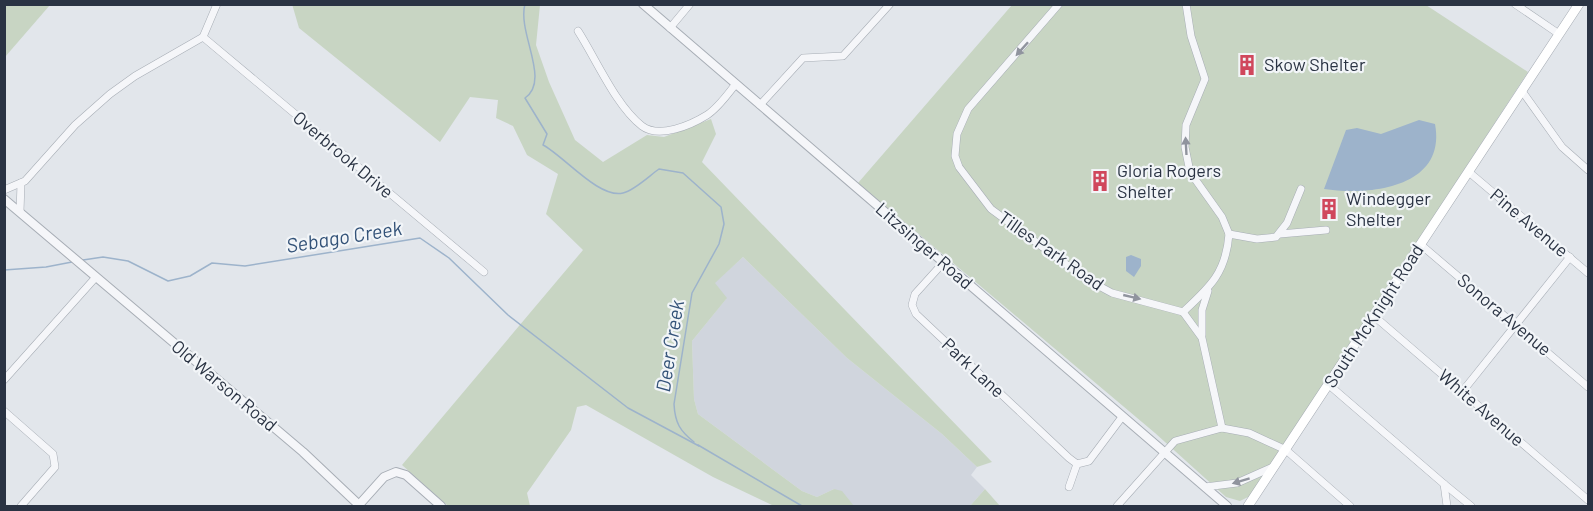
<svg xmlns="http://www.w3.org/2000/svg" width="1593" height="511" viewBox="0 0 1593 511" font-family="Barlow,sans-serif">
	<rect width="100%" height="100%" fill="#e2e6eb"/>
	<polygon fill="#d0d5dd" points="743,257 847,358 942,434 977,467 971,475 985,489 970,506 854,506 834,489 817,497 802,491 698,414 694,399 692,341 726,299 714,283"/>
	<g fill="#c8d5c3">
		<polygon points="5,4 50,5 5,57 4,5"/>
		<polygon points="292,4 540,5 536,45 549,82 575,140 603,162 647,135 664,137 711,119 716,134 702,162 992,462 977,467 942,434 847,358 743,257 715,283 727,298 692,341 694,399 698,414 802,491 817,497 834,489 842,491 854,506 774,506 713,477 586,405 577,407 571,430 527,493 530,506 448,506 402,465 583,250 546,214 558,174 527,155 513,126 496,118 498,100 470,97 440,142 299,28"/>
		<polygon points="1012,5 1426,5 1528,72 1252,495 1240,501 1226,497 1155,433 858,183"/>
		<polygon points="985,489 1000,506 970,506"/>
	</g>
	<g fill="#9db3cb">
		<path d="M1419,120l16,4c12,64 -66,72 -111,65l22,-59 11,-2 24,6z"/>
		<polygon points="1131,255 1141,259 1141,266 1134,277 1126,271 1126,257"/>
	</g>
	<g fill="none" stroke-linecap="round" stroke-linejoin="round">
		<g stroke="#9db3cb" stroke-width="1.5">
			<path d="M525,4c-8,29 26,76 0,94l22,36 -4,11c21,11 56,54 80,48 12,-3 26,-17 36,-24l24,4 38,34 3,17 -5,20 -27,49 -18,111c1,19 6,27 20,38"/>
			<polyline points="83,260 103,257 128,261 168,281 190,276 212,263 245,266 420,238 449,258 508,315 628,408 699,446"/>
			<polyline points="4,270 46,267 72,262"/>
			<polyline points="698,445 802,506"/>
		</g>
		<defs>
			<g id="minor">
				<polyline points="1059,4 968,109 957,134 955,156 959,167 991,209 1086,279 1112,293 1183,312 1202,338 1222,428"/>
				<polyline points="1186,4 1191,36 1205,79 1186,125 1185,147 1190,172 1222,217 1229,234"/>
				<polyline points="1515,4 1559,34"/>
				<polyline points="670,28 690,4"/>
				<path d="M578,31c18,28 38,75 64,95 17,13 49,-1 65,-11 11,-7 20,-20 28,-30"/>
				<polyline points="203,37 484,272"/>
				<polyline points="1522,91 1562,147 1588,170"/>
				<polyline points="760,105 803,58 843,56 890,4"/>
				<polyline points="1470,173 1588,273"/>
				<polyline points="4,190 25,181 75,125 110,94 135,76 203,37 217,4"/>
				<polyline points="20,212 21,183"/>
				<polyline points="1280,234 1326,230"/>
				<polyline points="1420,244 1588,387"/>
				<polyline points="943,263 915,294 912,305 916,314 1069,458 1077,464 1089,461 1122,417"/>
				<path d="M1183,312c27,-25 43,-39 46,-78l28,5 19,-2 11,-14 14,-34"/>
				<polyline points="1374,316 1588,500"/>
				<polyline points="1202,335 1202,310 1208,291"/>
				<polyline points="4,380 96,277"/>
				<polyline points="1329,385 1444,484 1447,506"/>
				<polyline points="1462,392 1570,257"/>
				<polyline points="4,411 53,454 55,467 21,506"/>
				<polyline points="1444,484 1471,506"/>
				<polyline points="1069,487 1077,464"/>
				<polyline points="1205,487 1237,483 1273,467"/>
				<polyline points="1117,506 1175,441 1222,428 1249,433 1286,450 1350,506"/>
			</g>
			<g id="tertiary">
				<polyline points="643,4 1227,506"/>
				<polyline points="4,199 303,452 359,505"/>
				<polyline points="358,506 384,477 396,472 406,475 441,506"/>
			</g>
			<polyline id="secondary" points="1248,506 1579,4"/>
		</defs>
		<use href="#minor" stroke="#a7adb5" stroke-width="8"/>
		<use href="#tertiary" stroke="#a7adb5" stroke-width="10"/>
		<use href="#secondary" stroke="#a7adb5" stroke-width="10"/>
		<use href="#minor" stroke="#f5f6f9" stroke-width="7"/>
		<use href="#tertiary" stroke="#f5f6f9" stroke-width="8"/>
		<use href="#secondary" stroke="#fff" stroke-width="9"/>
	</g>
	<defs><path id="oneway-solid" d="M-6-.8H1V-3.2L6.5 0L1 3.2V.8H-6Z" transform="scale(1.5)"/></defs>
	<g fill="#90949e">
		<use href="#oneway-solid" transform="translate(1022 49) rotate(132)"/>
		<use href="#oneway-solid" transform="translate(1186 146) rotate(-93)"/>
		<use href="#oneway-solid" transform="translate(1132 297) rotate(13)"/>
		<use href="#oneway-solid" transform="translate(1241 481) rotate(163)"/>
	</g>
	<defs>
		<symbol id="building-bare" viewBox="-9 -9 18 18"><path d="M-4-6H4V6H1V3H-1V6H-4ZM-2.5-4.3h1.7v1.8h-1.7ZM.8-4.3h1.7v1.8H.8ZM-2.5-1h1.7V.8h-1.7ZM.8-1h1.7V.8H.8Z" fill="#d0475c" stroke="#f2f5f8" stroke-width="2.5" paint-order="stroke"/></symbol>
	</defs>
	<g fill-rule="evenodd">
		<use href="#building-bare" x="1232" y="50" width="30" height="30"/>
		<use href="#building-bare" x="1085" y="166" width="30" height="30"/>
		<use href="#building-bare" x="1314" y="194" width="30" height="30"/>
	</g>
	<g text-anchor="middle" stroke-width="4.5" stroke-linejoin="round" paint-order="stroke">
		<g font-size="18" fill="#2a3343" stroke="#f2f5f8" text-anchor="start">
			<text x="1264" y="71">Skow Shelter</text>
			<text x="1117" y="177">Gloria Rogers<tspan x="1117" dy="21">Shelter</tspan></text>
			<text x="1346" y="205">Windegger<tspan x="1346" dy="21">Shelter</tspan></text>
		</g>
		<g font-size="18" fill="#2a3343" stroke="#f2f5f8">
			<text transform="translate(343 155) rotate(40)" y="6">Overbrook Drive</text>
			<text transform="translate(1529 223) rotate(40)" y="6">Pine Avenue</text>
			<text transform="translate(924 246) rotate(41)" y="6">Litzsinger Road</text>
			<text transform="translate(1051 251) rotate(35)" y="6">Tilles Park Road</text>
			<text transform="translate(1504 315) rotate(40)" y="6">Sonora Avenue</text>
			<text transform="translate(1374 316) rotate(-57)" y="6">South McKnight Road</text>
			<text transform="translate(973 368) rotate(43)" y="6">Park Lane</text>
			<text transform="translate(224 386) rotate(40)" y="6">Old Warson Road</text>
			<text transform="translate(1481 408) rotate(41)" y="6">White Avenue</text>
		</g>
		<g font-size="20" font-style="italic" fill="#335278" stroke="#f2f5f8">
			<text transform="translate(344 237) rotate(-9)" y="7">Sebago Creek</text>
			<text transform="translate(670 346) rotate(-81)" y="7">Deer Creek</text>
		</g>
	</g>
	<rect width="1593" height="511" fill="none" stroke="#2a3343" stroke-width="12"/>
</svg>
